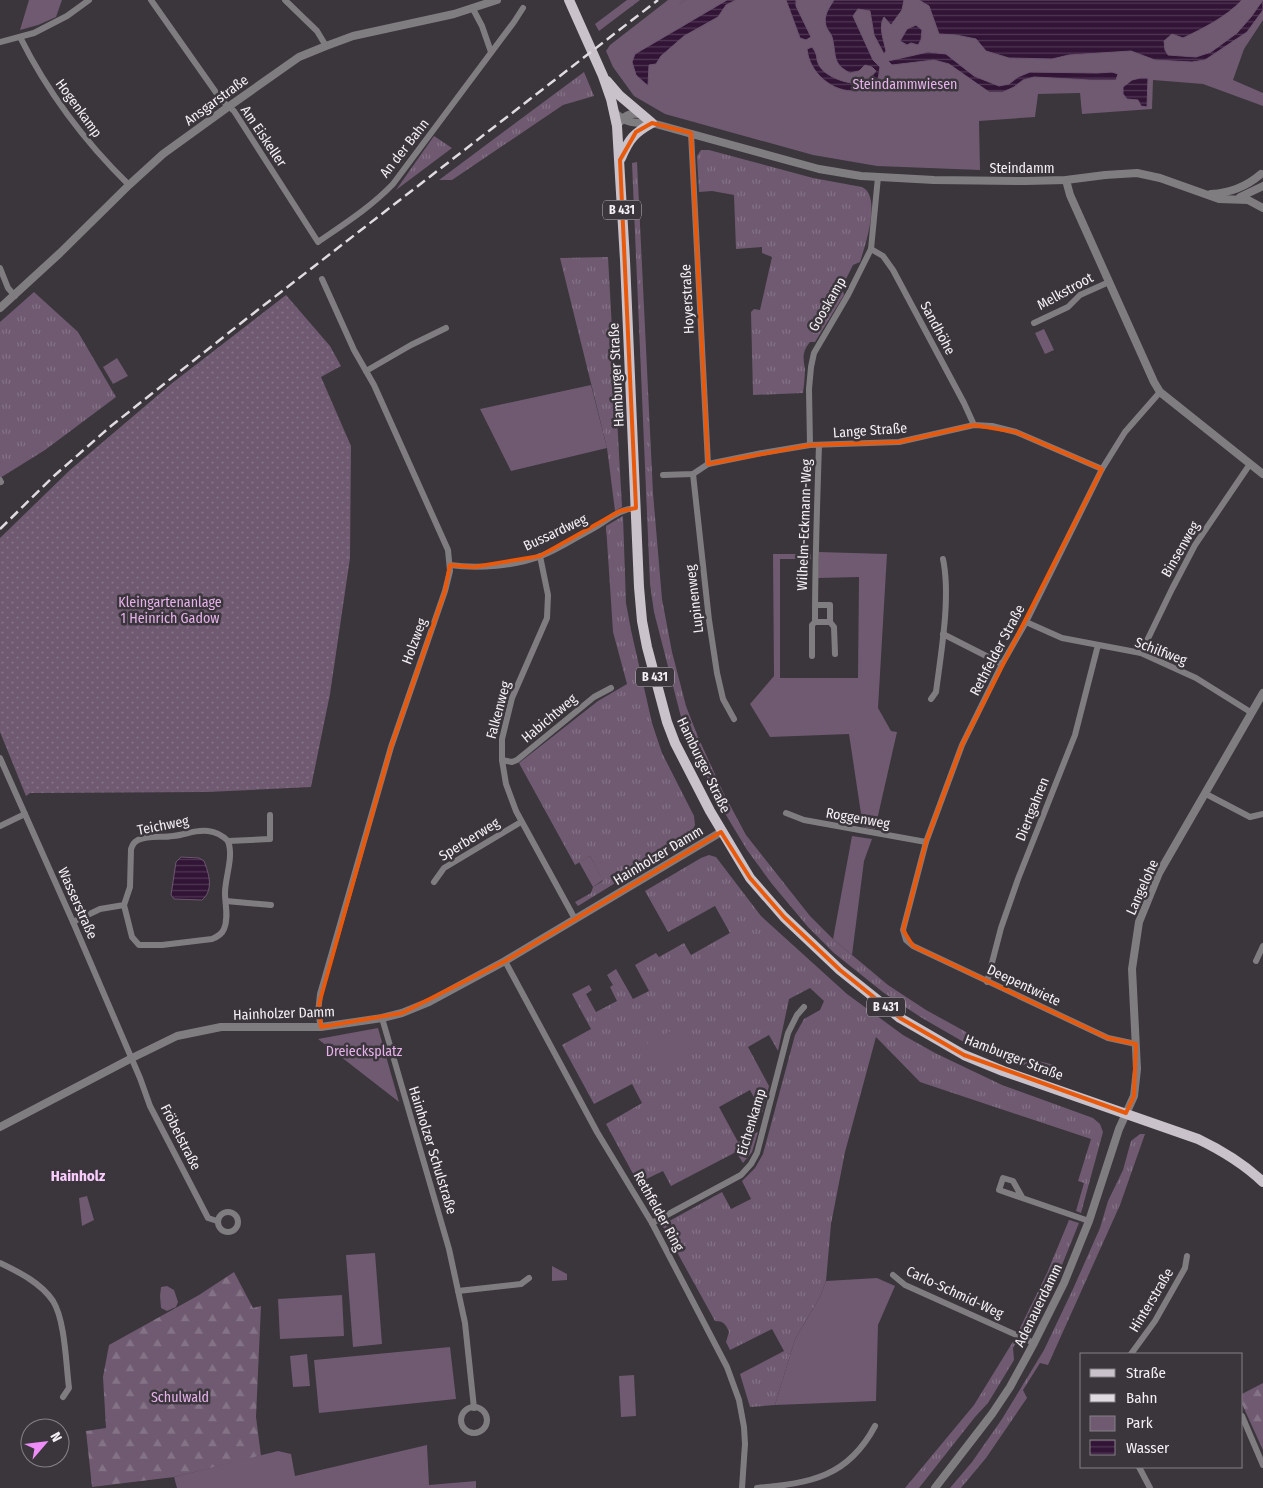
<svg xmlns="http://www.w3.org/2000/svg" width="1263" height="1488" viewBox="0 0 1263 1488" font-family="'Fira Sans Condensed',sans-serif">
	<defs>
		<pattern id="grass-tufts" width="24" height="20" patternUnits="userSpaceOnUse" patternTransform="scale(1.25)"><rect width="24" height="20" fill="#6f5a71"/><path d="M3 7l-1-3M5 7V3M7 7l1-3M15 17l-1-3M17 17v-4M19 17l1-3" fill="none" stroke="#847286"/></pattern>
		<pattern id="forest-firs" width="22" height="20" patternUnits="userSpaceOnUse" patternTransform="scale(1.25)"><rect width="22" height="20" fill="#6f5a71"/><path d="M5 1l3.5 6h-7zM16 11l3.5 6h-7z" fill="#847286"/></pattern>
		<pattern id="garden-dots" width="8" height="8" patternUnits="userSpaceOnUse" patternTransform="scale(1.25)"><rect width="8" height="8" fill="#6f5a71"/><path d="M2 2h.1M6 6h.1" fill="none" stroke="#847286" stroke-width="1.8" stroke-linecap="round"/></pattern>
		<pattern id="water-rules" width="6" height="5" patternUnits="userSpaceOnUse" patternTransform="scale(1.25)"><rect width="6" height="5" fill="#321536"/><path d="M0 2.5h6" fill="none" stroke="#503754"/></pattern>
	</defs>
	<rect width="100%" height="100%" fill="#3b353c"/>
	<g fill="url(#grass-tufts)">
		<polygon points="627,0 640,0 599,31 595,24"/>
		<polygon points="584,72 594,96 563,105 452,180 439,180"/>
		<polygon points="434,136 452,148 396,190"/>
		<path d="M701,150h8l104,28 49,9c20,9 3,59 -2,75l-7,3 -11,22 2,8 -29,47h-5c-8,10 -7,16 -5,27 0,7 -1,16 -2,24l-50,2 -2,-83 3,-3 6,1 12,-53 -10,-4v-6l-26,2 -2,-54 -22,-4 -13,1 -2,-36z"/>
		<polygon points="637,162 653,493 662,599 672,652 686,706 698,737 724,794 746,835 810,916 833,939 888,985 926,1010 977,1038 1012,1054 1054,1065 1061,1075 1003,1060 974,1048 922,1018 884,993 834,953 808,927 772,884 747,850 720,805 683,725 654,612 650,584 632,163"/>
		<polygon points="608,257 622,507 615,511 607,448 560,258"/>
		<polygon points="34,292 78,332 116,397 45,450 0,478 0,322"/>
		<polygon points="623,516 626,603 631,630 652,723 662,753 694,816 695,825 690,837 578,906 575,902 591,893 593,887 603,881 590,856 575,865 519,763 598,701 627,684 613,632 606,526"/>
		<path d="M709,855l7,2 45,59 86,78 56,41 32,18 67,32 91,33 7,6 3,8 -22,81 -5,-2 8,-28 -6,-2 13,-42 -171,-57 -44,-45 -31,115 -14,72 -5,57 -6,16 -25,42 -20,66 -25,2 -10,-33 44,-23 -12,-22 -42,21 -4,-8 3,-10c-3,-8 -6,-11 -14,-11l-53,-96 60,-33 9,17 20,-10 -9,-18 13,-13 8,-14 32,-119 9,-16 16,-9 4,-9 -14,-13 -21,11 -11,52 -9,-16 -21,12 21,39 -7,27 -12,-23 -31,17 19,35 20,-10 -6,20 -9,11 -7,-11 -65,34 -8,-15 -25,12 -32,-59 36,-21 -10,-19 -38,20 -32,-59 29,-16 -19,-35 17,-9 3,5 -6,4 10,18 21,-11 -7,-14 3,-2 -6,-10 9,-6 17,30 16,-8 -14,-26 21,-12 3,4 25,-14 7,12 39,-22 -15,-27 -47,26 -23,-41 56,-33z"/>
		<polygon points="1140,1134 1145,1134 1120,1205 1048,1365 1040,1363 1023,1390 1027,1398 986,1458 961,1488 950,1488 972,1462 1002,1419 1044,1350 1073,1289 1100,1228 1108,1201 1123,1170 1131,1141"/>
		<path d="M1069,1220l10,3c-13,31 -24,63 -40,92 -4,7 -12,10 -16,17l-4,-2 28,-57z"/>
		<polygon points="1014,1340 1016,1342 1013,1348 1014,1360 988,1403 975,1417 919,1488 905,1488 974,1405"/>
	</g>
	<g fill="url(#forest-firs)">
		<polygon points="234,1272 253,1308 261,1306 256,1417 261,1456 174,1477 92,1487 86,1431 106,1428 103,1377 109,1345 199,1295"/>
		<polygon points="1263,1383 1263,1450 1242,1404 1242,1394"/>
	</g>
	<g fill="#6f5a71">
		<polygon points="29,0 62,0 56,17 38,25 20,30"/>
		<polygon points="668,0 1263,0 1263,20 1244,49 1233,80 1263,93 1263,106 1203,84 1153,80 1152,109 1082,114 1080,93 1038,94 1035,117 979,121 980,170 877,166 813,155 665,114 634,96 613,67 606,51 610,45"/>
		<polygon points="1044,329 1054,350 1045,354 1035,333"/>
		<polygon points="117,358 128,376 113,384 103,367"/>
		<polygon points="591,385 607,448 511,471 480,409"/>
		<polygon points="819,552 887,554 878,708 891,731 897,732 875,829 863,827 849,734 770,737 750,704 774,676 773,554 811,554 811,559 780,559 780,678 858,678 859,577 818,578"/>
		<polygon points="852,836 872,839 864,861 852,955 833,939"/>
		<polygon points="590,856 603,880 593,887 579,862"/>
		<polygon points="678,1027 692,1053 659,1071 645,1045"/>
		<polygon points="378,1028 399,1102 318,1039"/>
		<polygon points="87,1196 94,1220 82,1226 79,1198"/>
		<polygon points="375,1253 382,1344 353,1347 346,1255"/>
		<polygon points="552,1266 567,1274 567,1280 552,1281"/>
		<polygon points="877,1278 895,1286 878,1325 876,1401 775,1405 795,1339 820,1297 826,1281"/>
		<polygon points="167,1286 174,1290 178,1302 176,1307 167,1311 161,1308 160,1296 161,1287"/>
		<polygon points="342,1295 344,1336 280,1339 278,1299"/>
		<polygon points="450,1347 456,1399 319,1413 314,1360"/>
		<polygon points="307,1354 310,1386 293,1387 290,1356"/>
		<polygon points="634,1375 636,1416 621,1417 619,1376"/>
		<polygon points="427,1445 429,1485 476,1481 476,1488 177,1488 174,1477 278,1451 291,1454 295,1476"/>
	</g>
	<polygon fill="url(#garden-dots)" points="286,295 330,346 341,366 321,377 351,446 350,558 330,694 311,787 207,792 30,793 26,796 0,732 0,538 70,470 171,384"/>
	<g fill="url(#water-rules)" stroke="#6c576f">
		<polygon points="727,0 736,0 726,5 718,17 684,36 661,56 656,64 649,65 648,86 636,75 632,62 635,54"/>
		<polygon points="786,0 796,0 796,6 811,37 806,40 800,38"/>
		<path d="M834,0h70l-2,10 -11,15 -7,-8c-6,9 0,24 2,34l-2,3 -10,-19 -4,-24 -12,-2 -5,7 20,44 7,7 -2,13c-7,4 -13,10 -21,11 -25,2 -48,-19 -50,-42l5,-2c7,9 3,11 7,18 5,12 34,22 45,17 5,-3 9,-7 12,-11l-4,-4 -7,-2 -6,6 -9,2c-19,-10 -13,-18 -18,-36 -1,-4 -5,-7 -6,-11 -3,-10 3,-18 8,-26z"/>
		<path d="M919,0h323c-16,17 -38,28 -59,38l-11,-4 -8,7 1,9 3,5 28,2 15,-5 26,-19 14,-16 12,-17v10l-16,22 -42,28 -13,2 -37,-2 -24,-9 -62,4 -17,4 -43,-1 -23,-7 -10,-12 -20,-4 -17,-1 -10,-28z"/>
		<polygon points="916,25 922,30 921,40 918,45 911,43 907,45 900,41 907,29"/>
		<polygon points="928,52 946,54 974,76 999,86 1009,84 1018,77 1030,72 1097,73 1112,72 1118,74 1116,80 1090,80 1034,77 1023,80 1014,87 1003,92 989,92 949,64 934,60 892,65 888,61"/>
		<polygon points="1140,78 1148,78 1147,107 1141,106 1138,100 1127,99 1123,94 1123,87 1132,80"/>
		<path d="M181,857l18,1 5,3c5,13 10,29 -2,39l-28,-1 -3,-4 5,-33z"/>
	</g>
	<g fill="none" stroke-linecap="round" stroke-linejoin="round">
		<polyline stroke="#6c576f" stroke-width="2.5" points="680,3 685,0"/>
		<g stroke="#807d81" stroke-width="6">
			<path d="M151,0l71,101 12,10 84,131c26,-18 53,-35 75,-58l121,-162 9,-14"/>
			<polyline points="285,0 317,31 326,46"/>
			<polyline points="473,9 482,26 491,52"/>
			<path d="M20,37c28,56 64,104 109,148"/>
			<polyline points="0,42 34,33 67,16 89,0"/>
			<polyline points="691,133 708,464"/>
			<polyline points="871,249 883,256 893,270 964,403 974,425"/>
			<polyline points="0,268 8,288 15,296"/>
			<polyline points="1034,323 1068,307 1080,295 1109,282"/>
			<polyline points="366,371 411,345 446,328"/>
			<polyline points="810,445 809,389 811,367 814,353 848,295 871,249 878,177"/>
			<polyline points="693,474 709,620 717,673 723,699 734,719"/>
			<polyline points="663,475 693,474 708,464 762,453 810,445 899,442 974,425 992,426 1016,432 1102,469"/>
			<polyline points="0,480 1,482"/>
			<polyline points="540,556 548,595 547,618 512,698 502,739 502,760 506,784 516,811 575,919"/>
			<path d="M450,565c27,4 66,1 91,-9 18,-7 34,-18 51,-27 15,-8 26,-20 44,-21"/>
			<path d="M815,605h15v17h-15c0,-59 2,-118 4,-177"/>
			<polyline points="830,622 834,627 835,654"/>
			<polyline points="1026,622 1062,638 1141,653 1196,678 1252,713"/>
			<polyline points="943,634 1002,664"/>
			<polyline points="1141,653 1172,589 1195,545 1250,464"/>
			<polyline points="812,656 812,625 815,622"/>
			<path d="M931,699l5,-7c5,-39 15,-95 7,-133"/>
			<polyline points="0,758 73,922 140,1078 150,1106 208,1218 217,1221"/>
			<polyline points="502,760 512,762 517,760 594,697 611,688"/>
			<polyline points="1206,794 1250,817 1263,814"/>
			<polyline points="786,813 804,820 926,842"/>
			<polyline points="0,826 25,814"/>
			<polyline points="228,841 270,839 270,815"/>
			<polyline points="434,882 444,868 521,822"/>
			<polyline points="226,901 271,905"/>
			<path d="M73,922l27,-13 24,-4 6,-18 1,-38c2,-5 3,-7 7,-9 11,-5 24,-2 35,-4 13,-1 22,-7 35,-5 9,1 14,4 20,10 6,16 -3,36 -3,52 0,12 4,24 -1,36 -2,5 -7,8 -12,10l-50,6h-23l-7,-8 -8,-32"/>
			<polyline points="505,961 597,1132 652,1223 727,1367 739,1400 744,1427 745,1444 742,1488"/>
			<polyline points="1256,961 1263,946"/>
			<polyline points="987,982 1001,928 1018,879 1075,735 1098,645"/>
			<polyline points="382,1018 449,1249 465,1323 474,1408"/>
			<polyline points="321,1027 318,1013 320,994 391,747 445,591 450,571 448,550 374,385 354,350 322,279"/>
			<polyline points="1136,1044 1108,1038 913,946 906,940 903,930 926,842 962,745 1002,664 1026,622 1102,469 1125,432 1160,392"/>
			<polyline points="1022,1197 1013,1181 1003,1178 999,1190 1089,1221"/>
			<circle cx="228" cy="1222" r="10"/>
			<polyline points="652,1223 741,1175 751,1164 757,1153 788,1033 797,1015 804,1007"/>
			<path d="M0,1263c19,9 41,20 53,38 12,19 13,63 16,87l-6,9"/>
			<polyline points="893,1275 905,1285 1034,1343"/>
			<polyline points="458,1291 521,1284 529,1278"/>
			<polyline points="1131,1354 1155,1321 1185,1268 1187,1256"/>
			<circle cx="474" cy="1420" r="13"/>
			<polyline points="1242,1416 1263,1465"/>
			<polyline points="1139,1467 1150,1488"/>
			<path d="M757,1488c54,-5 91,-11 118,-62"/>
		</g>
		<g stroke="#807d81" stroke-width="8">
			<path d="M615,113c12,11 21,10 37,10l167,46 42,7 73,4 91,1 41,-1 39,-5 32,-2 23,5 59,21 29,1 15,8"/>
			<path d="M620,122c6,-8 14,-10 22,-7"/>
			<polyline points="1066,180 1070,195 1154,382 1160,392 1263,474"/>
			<path d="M1211,194c19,-1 35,-7 50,-20"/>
			<polyline points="1240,197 1263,186"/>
			<polyline points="0,308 60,253 129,185 163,154 228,107 299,57 326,46 353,36 454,14 497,0"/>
			<polyline points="0,1127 132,1058 177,1036 221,1027 321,1027 382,1018 402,1013 429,1002 505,961 721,832"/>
			<polyline points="935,1488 992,1414 1010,1387 1034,1343 1064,1283 1089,1221 1119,1129 1134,1096 1137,1069 1132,969 1139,922 1159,873 1263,693"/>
		</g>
		<g stroke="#c9c2ca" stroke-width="10">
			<path d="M569,0l34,76 8,23 6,27 8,134 14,327 3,34 5,26 20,75 8,21 35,68 40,67 34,39 56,53 60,48 64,37 39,16 195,68c23,11 46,25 65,43"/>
			<path d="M607,81l12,14 33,28c-18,10 -23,16 -31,35"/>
		</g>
		<polyline stroke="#e0dbe0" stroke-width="2.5" stroke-dasharray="10 5" stroke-linecap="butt" points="0,529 55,475 111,426 250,316 658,0"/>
	</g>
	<path fill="none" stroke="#e8590c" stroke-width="4" stroke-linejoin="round" d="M652,123l39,10 17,331 102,-19 89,-3 75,-17 42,7 86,37 -140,276 -36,97 -23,88 10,16 195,92 28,6 -2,52 -8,17 -162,-58 -64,-37 -60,-48 -56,-53 -34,-39 -29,-46 -216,129 -103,52 -81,14 -2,-23 72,-257 54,-156 5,-26 24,2 66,-11 80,-45 16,-3 -16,-348 16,-28z"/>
	<g text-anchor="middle" stroke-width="5" stroke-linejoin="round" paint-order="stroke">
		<g fill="#3b353c" stroke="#bdb8be" stroke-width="1">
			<rect x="603" y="200.5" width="38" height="19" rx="4"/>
			<rect x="636" y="667.5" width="38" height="19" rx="4"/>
			<rect x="867" y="997.5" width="38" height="19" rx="4"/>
		</g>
		<g font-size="12" font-weight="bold" fill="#f5f0f5">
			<text x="622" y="214">B 431</text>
			<text x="655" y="681">B 431</text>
			<text x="886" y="1011">B 431</text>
		</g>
		<g font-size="14" fill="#e7b1ec" stroke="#3b353c">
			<text x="905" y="89">Steindammwiesen</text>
			<text x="170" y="607">Kleingartenanlage<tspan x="170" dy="16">1 Heinrich Gadow</tspan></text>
			<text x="364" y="1056">Dreiecksplatz</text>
			<text x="180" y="1402">Schulwald</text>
		</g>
		<g font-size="14" fill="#f5f0f5" stroke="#3b353c">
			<text transform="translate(216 100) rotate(-36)" y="5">Ansgarstraße</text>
			<text transform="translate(79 108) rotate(54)" y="5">Hogenkamp</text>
			<text transform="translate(264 136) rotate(56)" y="5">Am Eiskeller</text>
			<text transform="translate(404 148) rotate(-52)" y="5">An der Bahn</text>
			<text x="1022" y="173">Steindamm</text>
			<text transform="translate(1065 291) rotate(-29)" y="5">Melkstroot</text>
			<text transform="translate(687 299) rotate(-93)" y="5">Hoyerstraße</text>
			<text transform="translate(827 304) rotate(-60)" y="5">Gooskamp</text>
			<text transform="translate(938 328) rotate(62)" y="5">Sandhöhe</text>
			<text transform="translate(616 375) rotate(-93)" y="5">Hamburger Straße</text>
			<text transform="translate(870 430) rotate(-4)" y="5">Lange Straße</text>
			<text transform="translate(804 525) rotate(-88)" y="5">Wilhelm-Eckmann-Weg</text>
			<text transform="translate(555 532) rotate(-25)" y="5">Bussardweg</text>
			<text transform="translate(1180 549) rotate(-60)" y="5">Binsenweg</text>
			<text transform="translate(694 599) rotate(-97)" y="5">Lupinenweg</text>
			<text transform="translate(414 641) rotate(-70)" y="5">Holzweg</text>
			<text transform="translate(997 650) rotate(-62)" y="5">Rethfelder Straße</text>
			<text transform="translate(1161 651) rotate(21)" y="5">Schilfweg</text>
			<text transform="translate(498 710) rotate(-75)" y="5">Falkenweg</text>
			<text transform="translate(549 718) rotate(-40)" y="5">Habichtweg</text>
			<text transform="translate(704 765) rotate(64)" y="5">Hamburger Straße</text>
			<text transform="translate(1032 809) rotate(-68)" y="5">Diertgahren</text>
			<text transform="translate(858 818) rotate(10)" y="5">Roggenweg</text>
			<text transform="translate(163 825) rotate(-11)" y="5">Teichweg</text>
			<text transform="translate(469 839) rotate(-32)" y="5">Sperberweg</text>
			<text transform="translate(658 855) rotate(-31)" y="5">Hainholzer Damm</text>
			<text transform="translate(1142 887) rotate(-66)" y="5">Langelohe</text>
			<text transform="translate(78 903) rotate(66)" y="5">Wasserstraße</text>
			<text transform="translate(1024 985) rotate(25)" y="5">Deepentwiete</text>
			<text transform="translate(284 1013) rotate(-2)" y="5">Hainholzer Damm</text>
			<text transform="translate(1014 1057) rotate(21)" y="5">Hamburger Straße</text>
			<text transform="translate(751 1122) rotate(-73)" y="5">Eichenkamp</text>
			<text transform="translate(181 1137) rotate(63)" y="5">Fröbelstraße</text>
			<text transform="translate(433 1150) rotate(73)" y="5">Hainholzer Schulstraße</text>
			<text transform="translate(659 1211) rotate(61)" y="5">Rethfelder Ring</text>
			<text transform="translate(955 1292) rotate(25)" y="5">Carlo-Schmid-Weg</text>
			<text transform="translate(1151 1300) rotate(-59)" y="5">Hinterstraße</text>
			<text transform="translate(1038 1305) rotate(-64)" y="5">Adenauerdamm</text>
		</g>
		<g font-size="15" font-weight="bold" fill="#f8ccfc" stroke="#3b353c">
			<text x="78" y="1181">Hainholz</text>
		</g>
	</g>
	<rect x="1080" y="1353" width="162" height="115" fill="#3b353c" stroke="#858086"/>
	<rect x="1090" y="1369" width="25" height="8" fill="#c9c2ca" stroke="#858086"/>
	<text x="1126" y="1378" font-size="15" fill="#f5f0f5">Straße</text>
	<rect x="1090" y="1394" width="25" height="8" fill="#e0dbe0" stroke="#858086"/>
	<text x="1126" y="1403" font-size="15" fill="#f5f0f5">Bahn</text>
	<rect x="1090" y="1416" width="25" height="15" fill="#6f5a71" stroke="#858086"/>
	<text x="1126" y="1428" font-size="15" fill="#f5f0f5">Park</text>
	<rect x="1090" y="1440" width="25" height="15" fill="url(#water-rules)" stroke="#858086"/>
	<text x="1126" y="1453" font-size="15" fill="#f5f0f5">Wasser</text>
	<g transform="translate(45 1443) rotate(62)"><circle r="24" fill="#3b353c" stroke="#858086"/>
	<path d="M0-4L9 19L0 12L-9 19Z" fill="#ee8cf8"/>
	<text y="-8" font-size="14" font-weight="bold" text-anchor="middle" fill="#f5f0f5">N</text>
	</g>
</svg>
